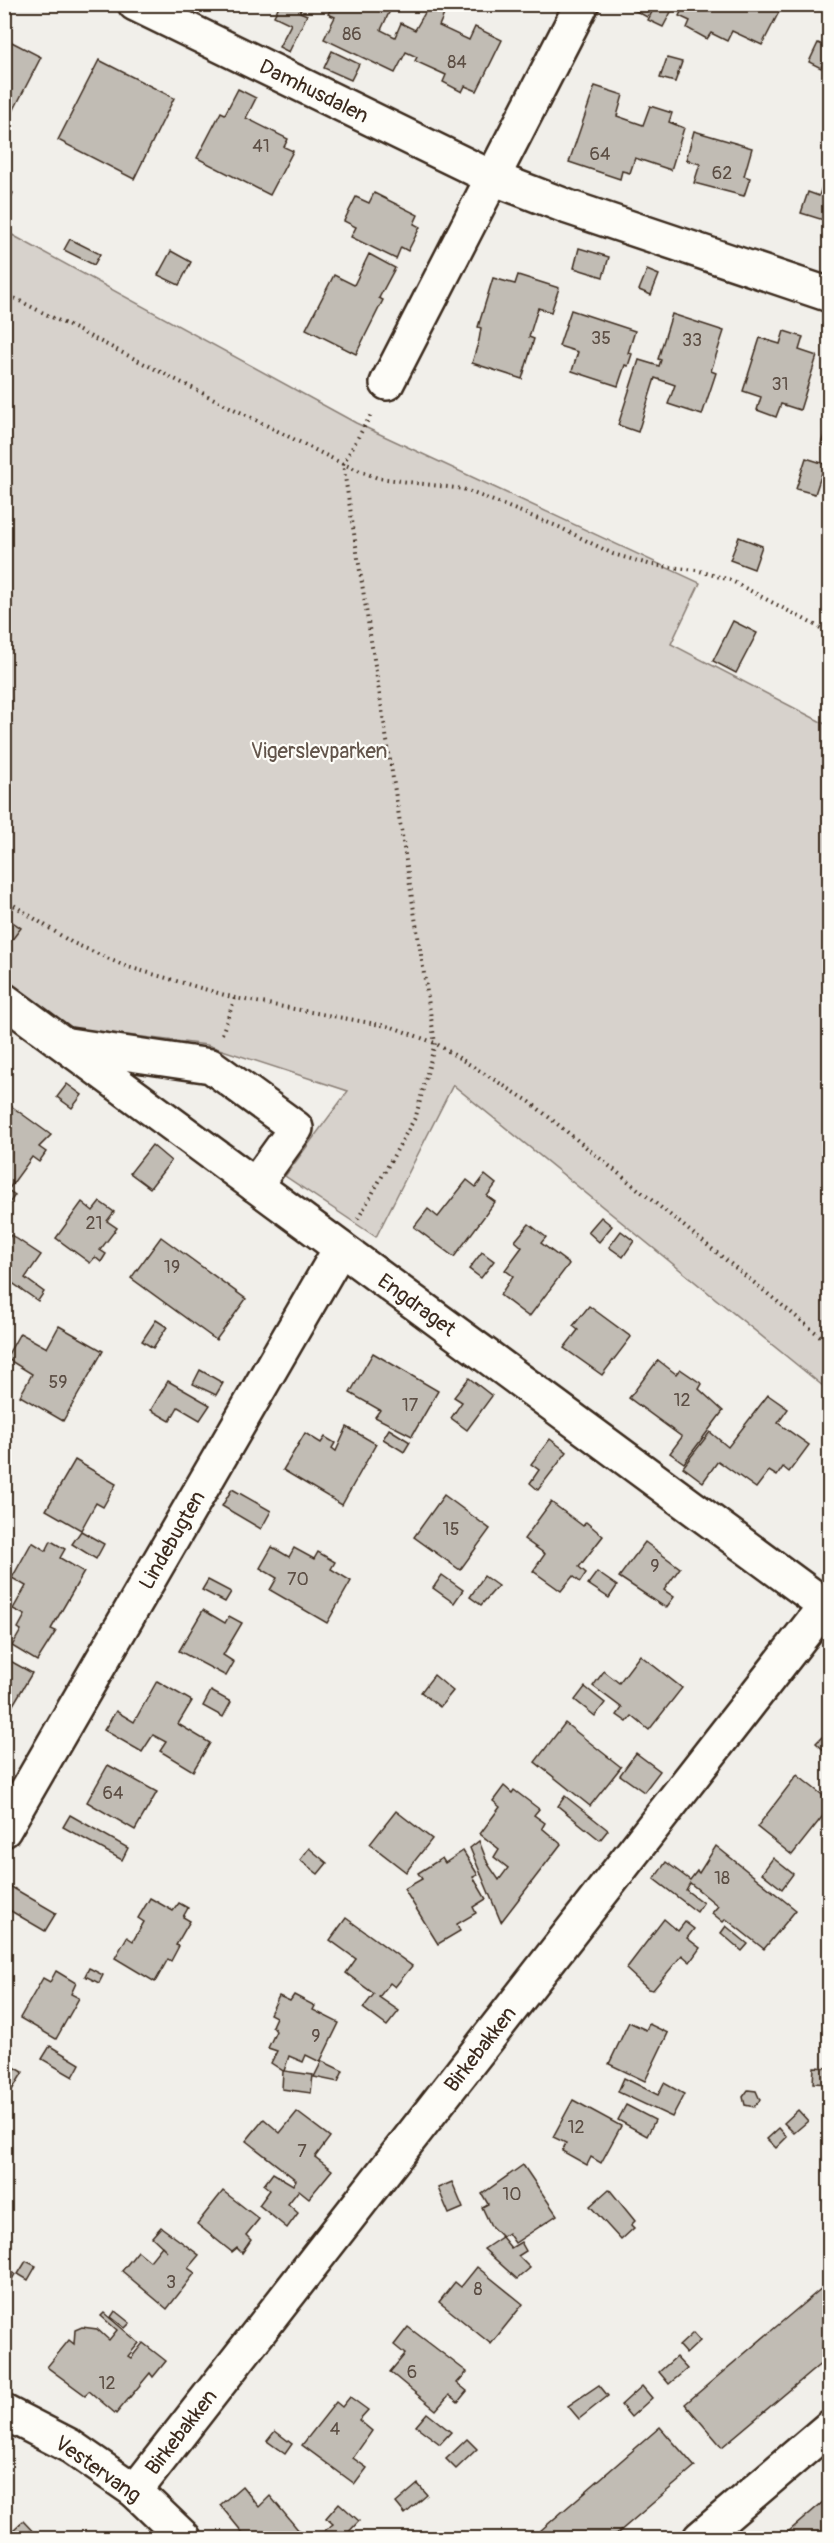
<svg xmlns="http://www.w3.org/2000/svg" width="834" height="2543" viewBox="0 0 834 2543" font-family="Pangolin,sans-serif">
	<rect width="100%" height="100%" fill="#f1efea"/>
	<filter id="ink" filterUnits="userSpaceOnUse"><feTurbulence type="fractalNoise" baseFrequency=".0167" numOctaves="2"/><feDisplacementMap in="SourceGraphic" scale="12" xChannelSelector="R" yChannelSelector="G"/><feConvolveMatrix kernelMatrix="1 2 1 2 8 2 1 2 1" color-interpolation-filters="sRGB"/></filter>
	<g filter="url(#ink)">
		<polygon fill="#d7d2cc" stroke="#897e75" stroke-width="1.5" points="5,231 356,423 700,583 671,644 829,726 829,1391 453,1085 376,1237 285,1176 348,1091 207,1045 71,1028 5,980"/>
		<g fill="#c1bcb4" stroke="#3b2a1e" stroke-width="1.5">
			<polygon points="280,4 303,4 300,12 307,15 289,52 279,47 291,24 274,16"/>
			<polygon points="333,4 393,4 381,30 395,37 401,23 415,30 430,4 445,12 439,26 469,40 475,27 502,40 477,91 465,86 462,92 443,82 446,75 415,61 417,57 406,52 395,73 324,39 335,17 328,14"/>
			<polygon points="623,4 654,4 647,17"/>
			<polygon points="656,4 672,10 663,27 648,20"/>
			<polygon points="685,4 783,4 762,45 732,31 727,41 711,33 707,39 687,28 690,21 679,16"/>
			<polygon points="4,38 41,57 4,129"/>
			<polygon points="818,43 830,48 821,68 809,62"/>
			<polygon points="332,51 359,64 351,80 324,68"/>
			<polygon points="667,58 682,62 675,82 660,78"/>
			<polygon points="99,60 174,98 134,179 58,140"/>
			<polygon points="595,86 623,95 617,116 643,125 650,106 672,113 669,122 684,128 671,170 635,158 630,173 622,171 620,179 569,162"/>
			<polygon points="238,89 256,98 246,118 288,139 284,147 293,151 270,195 197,158 221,112 225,114"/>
			<polygon points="694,131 752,148 744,176 750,178 744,196 694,183 700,164 686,160"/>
			<polygon points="827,171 830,172 830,222 801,213 808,192 819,196"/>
			<polygon points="4,188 13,193 7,205 4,203"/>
			<polygon points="374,193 418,215 414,224 420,227 408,251 401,247 396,259 351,237 356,227 344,221 356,197 369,203"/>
			<polygon points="70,239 100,254 94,265 64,250"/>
			<polygon points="579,248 609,257 603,277 574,268"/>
			<polygon points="171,251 191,262 179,285 158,275"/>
			<polygon points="369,254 395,268 379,298 383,300 356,354 306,329 334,275 354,285"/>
			<polygon points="647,270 659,275 651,295 639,290"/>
			<polygon points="518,275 559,288 551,312 538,308 529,337 534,339 522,379 472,363 479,340 481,328 478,327 493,278 515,284"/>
			<polygon points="571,310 635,331 628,353 632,354 628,366 625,365 618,386 572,371 578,352 559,346"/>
			<polygon points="672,314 724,331 711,371 716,373 702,415 668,404 675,385 655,378 638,432 618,425 639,360 659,366 661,360 658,359"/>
			<polygon points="784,331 803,337 799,350 817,356 800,410 781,404 776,417 757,410 761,397 743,391 760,338 780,344"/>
			<polygon points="826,427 830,429 830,447 821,445"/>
			<polygon points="806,458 825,464 815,494 796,489"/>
			<polygon points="739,537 762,546 754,569 730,560"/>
			<polygon points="733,621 757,633 736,673 713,661"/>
			<polygon points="4,916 21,928 11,941 4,937"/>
			<polygon points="67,1084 82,1095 72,1108 57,1097"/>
			<polygon points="11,1106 51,1135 39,1147 46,1152 39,1162 32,1157 8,1190 15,1195 8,1205 4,1203 4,1116"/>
			<polygon points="152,1145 171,1161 150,1188 130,1173"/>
			<polygon points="485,1175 496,1184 487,1196 495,1202 454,1257 414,1227 428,1209 438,1217 467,1180 476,1187"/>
			<polygon points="82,1202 93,1211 100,1202 114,1212 107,1221 117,1228 100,1250 106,1254 101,1262 95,1257 90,1263 56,1238"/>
			<polygon points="601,1217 612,1226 599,1242 588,1232"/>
			<polygon points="529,1224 546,1237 541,1243 569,1264 529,1317 500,1295 513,1276 505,1270 522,1247 515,1241"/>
			<polygon points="621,1231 634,1241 623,1257 609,1247"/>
			<polygon points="11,1235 41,1255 25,1278 44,1292 38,1301 4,1277 4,1244"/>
			<polygon points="161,1237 246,1299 216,1340 131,1278"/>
			<polygon points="482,1252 494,1261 481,1278 469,1269"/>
			<polygon points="589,1306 631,1337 602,1375 564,1348 578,1330 573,1326"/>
			<polygon points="156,1320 167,1327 153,1348 142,1341"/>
			<polygon points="59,1326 103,1351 63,1421 20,1396 32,1374 6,1358 20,1333 47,1348"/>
			<polygon points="373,1353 438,1391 412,1436 375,1417 380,1410 350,1393"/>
			<polygon points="658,1360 676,1374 680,1369 702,1384 699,1389 723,1411 684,1463 670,1453 682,1437 629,1398"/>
			<polygon points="200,1370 223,1383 216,1395 193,1384"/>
			<polygon points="469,1378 492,1396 467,1430 451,1418 462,1402 454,1397"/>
			<polygon points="168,1381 210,1405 200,1420 178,1407 170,1421 151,1410"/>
			<polygon points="768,1395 788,1409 778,1423 809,1445 789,1472 783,1467 777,1476 769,1471 756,1488 718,1461 703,1482 683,1467 710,1432 728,1447"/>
			<polygon points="347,1427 376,1444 342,1505 283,1470 305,1433 321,1443 325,1437 335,1443 332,1448 336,1451"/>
			<polygon points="389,1429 410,1442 404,1452 383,1439"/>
			<polygon points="550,1439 567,1452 538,1490 530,1483 539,1470 531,1464"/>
			<polygon points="75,1460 116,1484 103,1507 96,1503 81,1530 46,1510"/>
			<polygon points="232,1489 271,1511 261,1529 222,1506"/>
			<polygon points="444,1495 490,1529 460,1570 414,1537"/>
			<polygon points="551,1502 583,1526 586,1522 603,1536 579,1567 586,1573 580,1582 573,1576 561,1591 533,1571 545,1554 524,1539"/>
			<polygon points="81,1531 104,1544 96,1559 72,1544"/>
			<polygon points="51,1541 65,1549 60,1558 84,1572 51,1629 56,1631 37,1661 12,1646 21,1630 18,1628 25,1615 13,1609 26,1586 12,1578 32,1542 46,1551"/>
			<polygon points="645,1542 680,1568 664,1590 674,1597 666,1608 619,1577"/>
			<polygon points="272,1547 289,1557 294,1548 314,1559 318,1552 335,1562 331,1569 351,1581 327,1623 270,1590 277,1578 260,1568"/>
			<polygon points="597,1572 617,1586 609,1598 588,1584"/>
			<polygon points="442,1575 463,1590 454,1603 433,1588"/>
			<polygon points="484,1576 498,1586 481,1605 470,1597"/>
			<polygon points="208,1580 231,1592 225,1602 202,1590"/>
			<polygon points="203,1610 225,1623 229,1616 242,1623 223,1655 234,1662 226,1676 179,1651"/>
			<polygon points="640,1655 682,1688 649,1730 632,1716 627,1722 617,1715 622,1708 593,1686 604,1671 619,1683"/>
			<polygon points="5,1658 32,1673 4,1720 4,1659"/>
			<polygon points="434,1675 453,1691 440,1707 421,1692"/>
			<polygon points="157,1681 192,1701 178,1724 210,1743 193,1771 160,1751 166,1742 153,1735 142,1752 104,1730 116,1711 134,1722"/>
			<polygon points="585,1687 605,1703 595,1716 575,1700"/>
			<polygon points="211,1691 231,1702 223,1717 203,1706"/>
			<polygon points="565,1723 621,1767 590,1806 535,1762"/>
			<polygon points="822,1737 830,1742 830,1756 816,1743"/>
			<polygon points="636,1753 660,1771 644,1792 620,1775"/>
			<polygon points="108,1765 157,1792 135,1830 87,1802"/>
			<polygon points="797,1775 830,1801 830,1807 792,1855 757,1827"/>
			<polygon points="504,1786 512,1793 514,1790 539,1809 534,1815 545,1823 542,1828 561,1844 501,1922 470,1848 479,1841 488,1864 499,1880 508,1868 494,1857 499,1849 480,1834 500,1807 493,1801"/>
			<polygon points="565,1796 608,1830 600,1840 558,1806"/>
			<polygon points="396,1811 432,1839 406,1872 370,1844"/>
			<polygon points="70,1815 128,1848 122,1860 63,1827"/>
			<polygon points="716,1846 796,1910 764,1949 726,1919 723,1922 712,1913 718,1906 690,1883 686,1890 703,1903 697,1912 654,1879 666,1862 690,1880 697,1871 699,1873"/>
			<polygon points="309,1848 327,1863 318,1874 300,1860"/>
			<polygon points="463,1851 478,1875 473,1877 486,1899 473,1907 476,1913 457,1924 460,1931 438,1944 404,1889 422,1879 418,1873 442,1858 445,1863"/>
			<polygon points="773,1858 793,1874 782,1889 762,1873"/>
			<polygon points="8,1885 56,1913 45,1931 4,1907 4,1891"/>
			<polygon points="150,1898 173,1911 179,1903 188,1908 183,1917 190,1921 176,1945 179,1946 171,1961 168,1959 155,1982 115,1958 127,1937 133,1941 144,1922 138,1918"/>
			<polygon points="346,1918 412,1966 395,1987 390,1983 379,1997 399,2011 387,2026 363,2008 374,1994 346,1973 356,1959 330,1940"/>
			<polygon points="664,1919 678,1931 685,1922 694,1929 687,1938 700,1948 690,1962 682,1955 653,1990 648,1989 626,1969"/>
			<polygon points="726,1926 748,1944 742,1951 721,1933"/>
			<polygon points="89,1968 103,1975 99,1983 85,1976"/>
			<polygon points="56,1971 76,1983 71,1994 79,1998 56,2039 20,2018 43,1978 50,1982"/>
			<polygon points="294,1995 315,2006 313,2010 339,2023 320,2062 306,2055 303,2062 289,2056 284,2071 313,2075 311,2093 282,2089 283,2071 271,2063 277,2051 268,2048 276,2031 272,2026 276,2017 270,2014 279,1996 290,2001"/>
			<polygon points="629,2022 646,2030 649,2024 668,2033 645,2081 609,2064"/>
			<polygon points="50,2046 80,2064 73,2077 42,2059"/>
			<polygon points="4,2061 23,2072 4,2103"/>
			<polygon points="322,2061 343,2071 338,2082 314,2077"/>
			<polygon points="814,2067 830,2068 830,2084 813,2083"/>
			<polygon points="624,2078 658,2095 664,2083 684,2094 672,2117 618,2092"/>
			<polygon points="748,2090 756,2091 760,2100 754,2107 745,2105 743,2097"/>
			<polygon points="573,2100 621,2126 601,2163 591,2157 587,2165 562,2151 566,2143 553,2137"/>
			<polygon points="626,2105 655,2120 647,2136 618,2120"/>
			<polygon points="798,2110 808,2121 794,2133 784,2123"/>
			<polygon points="297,2112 330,2137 315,2157 332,2170 309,2198 299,2190 288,2204 298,2213 287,2228 259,2205 270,2190 264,2185 273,2173 293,2185 296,2180 246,2141 264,2119 280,2133"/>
			<polygon points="779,2128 787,2137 776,2148 767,2139"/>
			<polygon points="523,2165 557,2215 515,2243 508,2233 502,2237 491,2226 482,2207 488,2204 482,2194"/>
			<polygon points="452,2182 463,2208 449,2214 438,2188"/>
			<polygon points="609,2189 635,2221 631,2225 634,2228 621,2240 590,2206"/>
			<polygon points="223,2191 259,2219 246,2235 251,2240 242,2253 237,2248 232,2252 197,2224"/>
			<polygon points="161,2227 199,2255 188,2268 195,2273 167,2309 122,2271 138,2251 150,2261 162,2246 167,2251 152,2237"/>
			<polygon points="502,2237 511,2248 521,2242 526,2251 518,2256 530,2268 517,2279 484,2249"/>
			<polygon points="26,2261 36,2266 28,2280 18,2274"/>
			<polygon points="477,2267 523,2304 491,2344 439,2302 455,2282 461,2287"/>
			<polygon points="4,2268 15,2274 4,2294"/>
			<polygon points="830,2281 830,2356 722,2447 685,2404"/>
			<polygon points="115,2311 130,2323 125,2328 111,2317"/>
			<polygon points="104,2313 139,2343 128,2356 131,2358 143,2343 166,2361 153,2377 150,2373 116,2414 89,2391 85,2395 47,2367 69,2340 74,2344 75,2330 82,2327 97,2329 109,2340 117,2330 101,2316"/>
			<polygon points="408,2327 467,2372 457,2383 467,2391 458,2402 449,2395 436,2410 390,2372 405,2354 394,2345"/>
			<polygon points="693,2333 700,2341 686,2354 679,2346"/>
			<polygon points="676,2357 687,2369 669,2384 659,2372"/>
			<polygon points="599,2385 608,2396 579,2419 568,2406"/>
			<polygon points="642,2386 652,2398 631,2417 621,2405"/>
			<polygon points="350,2397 368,2410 359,2420 372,2431 353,2458 367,2468 355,2484 302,2445 336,2402 342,2407"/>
			<polygon points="427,2413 451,2432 440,2444 416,2426"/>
			<polygon points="660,2427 695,2467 612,2538 532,2538"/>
			<polygon points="275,2431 292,2444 285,2454 267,2441"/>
			<polygon points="467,2439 477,2449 456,2469 446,2459"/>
			<polygon points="418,2484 427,2495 405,2514 396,2503"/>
			<polygon points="242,2486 259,2507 270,2496 305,2538 247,2538 220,2505"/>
			<polygon points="830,2496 830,2538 781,2538"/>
			<polygon points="339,2503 359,2521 343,2538 316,2538 333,2524 326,2518"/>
			<polygon points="23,2521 39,2538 4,2538"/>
		</g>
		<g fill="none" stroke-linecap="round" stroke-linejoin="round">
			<defs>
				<g id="minor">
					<polyline points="135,4 493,178 568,207 830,295"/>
					<polyline points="387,383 582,4"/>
					<polyline points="4,1000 830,1609"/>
					<polyline points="69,1045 211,1066 296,1128 255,1185"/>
					<polyline points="4,1830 340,1249"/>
					<polyline points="4,2412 70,2446 135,2491 184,2538"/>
					<polyline points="135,2491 825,1606"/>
					<polyline points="700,2538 830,2427"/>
				</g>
			</defs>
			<use href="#minor" stroke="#3b2a1e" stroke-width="38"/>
			<g stroke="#3b2a1e" stroke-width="4" stroke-dasharray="1.5 4.5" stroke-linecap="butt">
				<polyline points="4,293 343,464 378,478 463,489 559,527 613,554 652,565 696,570 730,580 830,633"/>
				<polyline points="4,899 71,942 125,966 235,998 392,1027 435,1043 530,1102 830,1344"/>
				<polyline points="222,1034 235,998"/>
				<polyline points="358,1219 416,1116 435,1043 343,464 372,413"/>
			</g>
			<use href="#minor" stroke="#fdfcf7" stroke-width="33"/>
		</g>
	</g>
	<g text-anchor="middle" stroke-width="4.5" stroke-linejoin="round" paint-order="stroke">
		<g font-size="18" fill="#5c4e44">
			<text x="352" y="40">86</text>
			<text x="457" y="68">84</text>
			<text x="261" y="152">41</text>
			<text x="600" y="160">64</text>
			<text x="722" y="179">62</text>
			<text x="601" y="344">35</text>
			<text x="692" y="346">33</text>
			<text x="780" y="390">31</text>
			<text x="94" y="1229">21</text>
			<text x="172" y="1273">19</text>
			<text x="58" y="1388">59</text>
			<text x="682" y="1406">12</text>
			<text x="410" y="1411">17</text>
			<text x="451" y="1535">15</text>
			<text x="655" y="1572">9</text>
			<text x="298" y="1585">70</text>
			<text x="113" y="1799">64</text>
			<text x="722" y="1884">18</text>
			<text x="316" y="2042">9</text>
			<text x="576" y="2133">12</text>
			<text x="302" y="2157">7</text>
			<text x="512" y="2200">10</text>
			<text x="171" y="2288">3</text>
			<text x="478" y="2295">8</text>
			<text x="412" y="2378">6</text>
			<text x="107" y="2389">12</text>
			<text x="335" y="2435">4</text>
		</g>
		<g font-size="21" fill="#3b2a1e" stroke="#fdfcf7">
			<text transform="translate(314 91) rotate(26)" y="7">Damhusdalen</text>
			<text transform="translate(417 1305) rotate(36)" y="7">Engdraget</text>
			<text transform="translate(172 1540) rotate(-60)" y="7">Lindebugten</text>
			<text transform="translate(480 2049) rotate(-52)" y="7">Birkebakken</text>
			<text transform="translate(181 2432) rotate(-52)" y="7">Birkebakken</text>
			<text transform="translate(98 2469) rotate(35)" y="7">Vestervang</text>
		</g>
		<g font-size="21" fill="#62544a" stroke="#fdfcf7">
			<text x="319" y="758">Vigerslevparken</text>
		</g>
	</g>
	<rect width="834" height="2543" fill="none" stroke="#fdfcf7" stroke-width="24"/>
	<rect x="12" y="12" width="810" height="2519" fill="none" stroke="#3b2a1e" stroke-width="2" filter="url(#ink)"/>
</svg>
